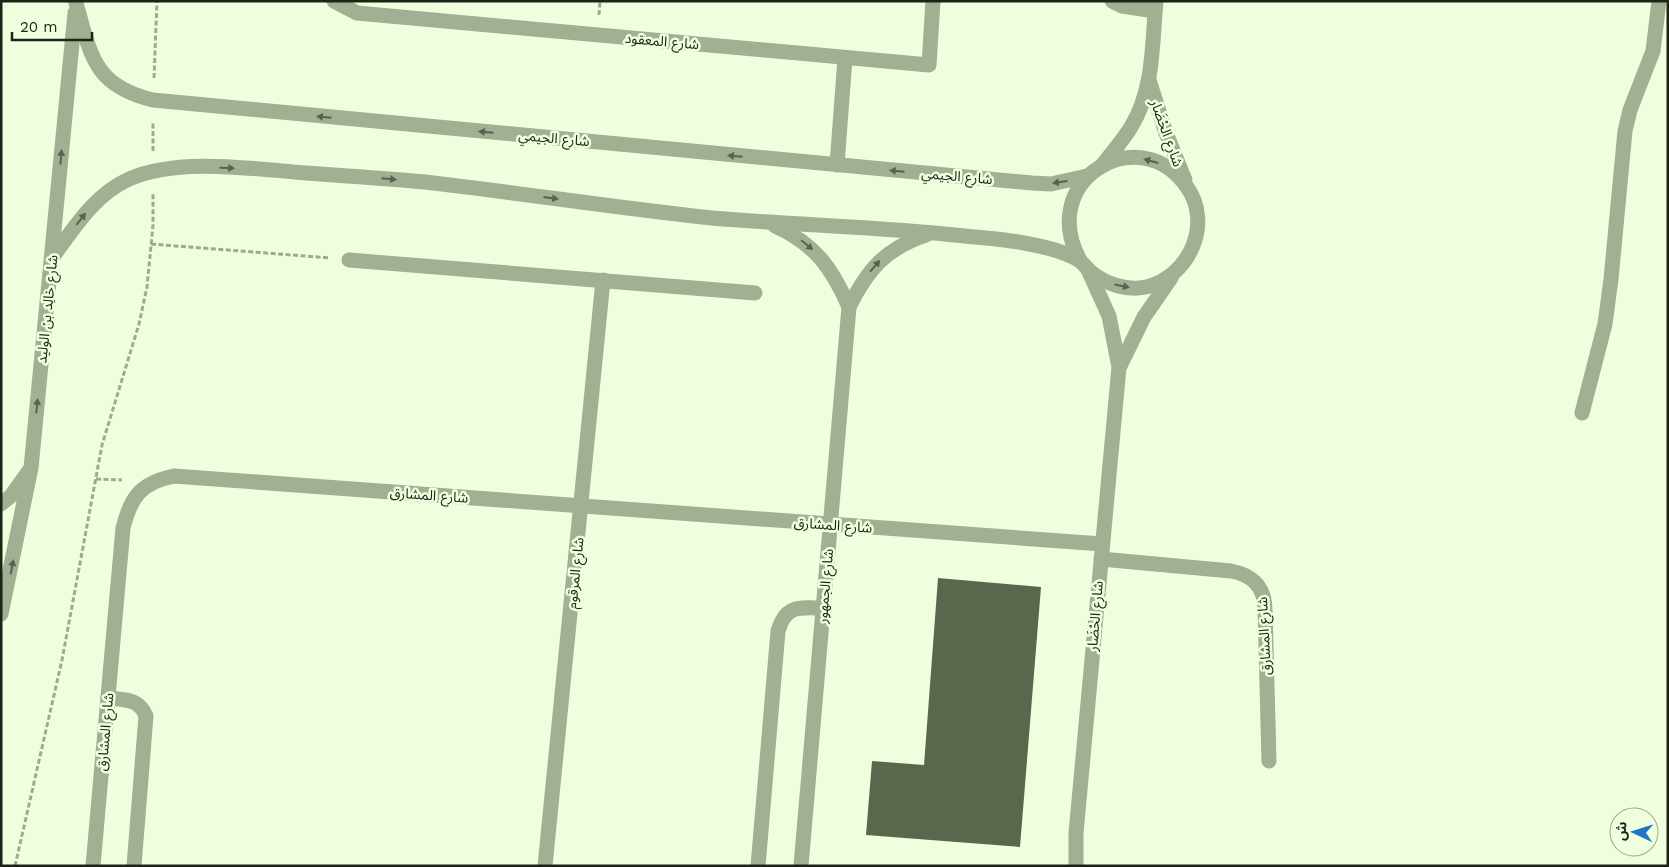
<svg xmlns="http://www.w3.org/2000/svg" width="1669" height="867" viewBox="0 0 1669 867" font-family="'Work Sans','Noto Sans Arabic',sans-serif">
	<rect width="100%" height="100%" fill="#efffde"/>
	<polygon fill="#5b674c" points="938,578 1041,587 1020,847 866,835 872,761 924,765"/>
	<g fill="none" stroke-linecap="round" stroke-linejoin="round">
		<g stroke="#9eaa92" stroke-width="3" stroke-dasharray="5 2.5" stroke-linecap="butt">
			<polyline points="599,15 600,1"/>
			<polyline points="154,78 157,1"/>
			<polyline points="153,151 153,122"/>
			<polyline points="151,244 330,258"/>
			<polyline points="96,479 122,480"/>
			<polyline points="15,866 62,660 102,445 139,324 147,287 153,225 153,192"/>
		</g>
		<g stroke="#a1af92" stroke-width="15">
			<polyline points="334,1 357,13 929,65 933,1"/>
			<polyline points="1112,1 1122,6 1155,11"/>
			<path d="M76,3c15,53 18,83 77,97l879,83 19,1 36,-8"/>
			<polyline points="1149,80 1166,133 1185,180"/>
			<path d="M1103,164c10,-12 20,-24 28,-37 23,-37 21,-84 25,-126"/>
			<polyline points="837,165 845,58"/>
			<path d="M775,226c40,18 57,42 74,81"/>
			<path d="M52,258c22,-30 42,-63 77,-79 50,-22 124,-10 177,-6 39,3 79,5 119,9 96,11 191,26 287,36 84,7 169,9 253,18 19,2 39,3 59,7 17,3 41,8 56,18 4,3 7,8 11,11 15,12 35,19 55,15 43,-10 67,-63 41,-100 -47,-69 -153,-7 -106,75"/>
			<polyline points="349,260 755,293"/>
			<polyline points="1120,366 1144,317 1171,278"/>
			<polyline points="1582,413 1605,324 1611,279 1625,131 1630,110 1653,51 1659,1"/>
			<polyline points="1,504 11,496 29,471"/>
			<path d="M1101,559l130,12c21,4 33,15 34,37l4,153"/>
			<polyline points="1,614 31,468 75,13"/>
			<path d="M108,698c16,2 31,0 38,18l-12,150"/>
			<path d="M93,866l30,-338c8,-32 18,-45 51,-52l928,68"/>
			<polyline points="545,866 603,280"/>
			<path d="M758,866l20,-235c8,-27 21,-23 45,-23"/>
			<path d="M801,866l48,-559c19,-38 36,-58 77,-72"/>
			<polyline points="1076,866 1076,833 1119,367 1109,316 1089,272"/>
		</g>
	</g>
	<defs><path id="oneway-solid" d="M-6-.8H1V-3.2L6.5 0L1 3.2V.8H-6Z" transform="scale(1.25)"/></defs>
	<g fill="#59624f">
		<use href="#oneway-solid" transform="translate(324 117) rotate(-175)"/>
		<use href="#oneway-solid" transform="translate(486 132) rotate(-175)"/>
		<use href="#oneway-solid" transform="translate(735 156) rotate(-175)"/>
		<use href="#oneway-solid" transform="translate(61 157) rotate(-85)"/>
		<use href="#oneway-solid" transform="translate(1151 161) rotate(-165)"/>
		<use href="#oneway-solid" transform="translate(227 168) rotate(2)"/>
		<use href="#oneway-solid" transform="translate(897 171) rotate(-175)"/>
		<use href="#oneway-solid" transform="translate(389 179) rotate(5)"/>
		<use href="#oneway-solid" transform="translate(1060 182) rotate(172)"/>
		<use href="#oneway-solid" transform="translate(551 198) rotate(7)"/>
		<use href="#oneway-solid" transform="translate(81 219) rotate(-52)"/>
		<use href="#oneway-solid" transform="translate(807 245) rotate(39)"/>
		<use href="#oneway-solid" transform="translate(875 266) rotate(-49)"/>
		<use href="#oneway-solid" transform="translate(1122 286) rotate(11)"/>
		<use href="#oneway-solid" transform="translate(37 406) rotate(-84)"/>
		<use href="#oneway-solid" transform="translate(12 567) rotate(-79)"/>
	</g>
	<g text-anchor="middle" stroke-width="5" stroke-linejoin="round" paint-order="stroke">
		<g font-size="14" fill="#1e2318" stroke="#efffde">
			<text transform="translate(662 41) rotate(5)" y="5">شارع المعقود</text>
			<text transform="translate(1167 133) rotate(70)" y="5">شارع الحْضَار</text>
			<text transform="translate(554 138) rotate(5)" y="5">شارع الجيمي</text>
			<text transform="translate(957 176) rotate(5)" y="5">شارع الجيمي</text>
			<text transform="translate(47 309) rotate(-84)" y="5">شارع خالِد بن الوليد</text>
			<text transform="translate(429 495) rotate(4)" y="5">شارع المشارق</text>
			<text transform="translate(833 525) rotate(4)" y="5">شارع المشارق</text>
			<text transform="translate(575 573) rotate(-84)" y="5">شارع المرقوم</text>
			<text transform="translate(825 586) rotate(-85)" y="5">شارع الجمهور</text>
			<text transform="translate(1095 616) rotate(-85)" y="5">شارع الحْضَار</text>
			<text transform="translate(1264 636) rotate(-93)" y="5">شارع المشارق</text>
			<text transform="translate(105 732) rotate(-85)" y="5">شارع المشارق</text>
		</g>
	</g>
	<rect width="1669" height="867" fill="none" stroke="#1e2318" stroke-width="5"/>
	<g transform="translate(1634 832) rotate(274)"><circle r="24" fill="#efffde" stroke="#9ba78f"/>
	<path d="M0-4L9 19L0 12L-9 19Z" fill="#2174c3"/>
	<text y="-8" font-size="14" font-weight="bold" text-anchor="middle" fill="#1e2318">ش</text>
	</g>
	<path d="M12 32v8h80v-8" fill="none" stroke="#1e2318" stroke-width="2.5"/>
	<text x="20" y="32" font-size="15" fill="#1e2318" stroke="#efffde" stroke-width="4" paint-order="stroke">20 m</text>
</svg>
